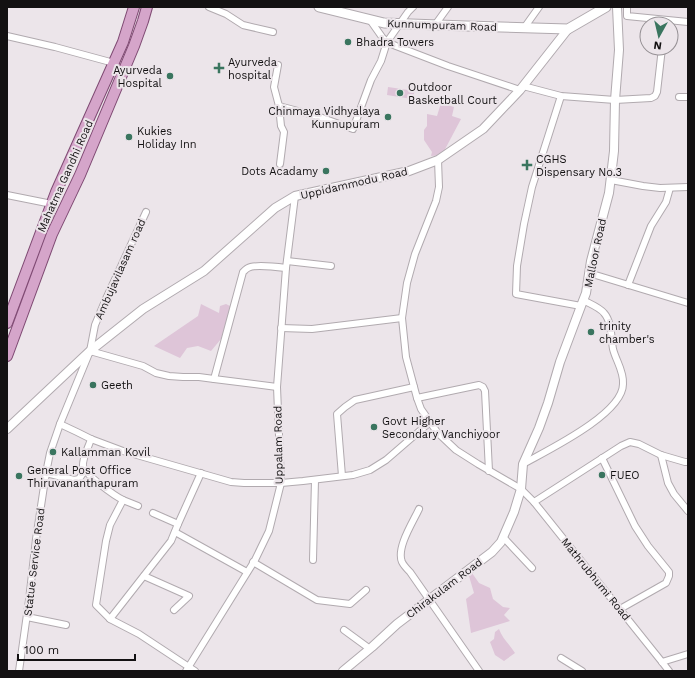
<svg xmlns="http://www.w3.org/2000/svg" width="695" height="678" viewBox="0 0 695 678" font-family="'Work Sans',sans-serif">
	<rect width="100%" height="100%" fill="#ece5ea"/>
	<g fill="#dec5d8">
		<polygon points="388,87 415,91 412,99 387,95"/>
		<polygon points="441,103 454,107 452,116 461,119 442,155 431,156 432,152 424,140 424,130 427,126 427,114 437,116"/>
		<polygon points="201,304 219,313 220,306 226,304 232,307 225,325 221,339 211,351 198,346 187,348 180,358 154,346 198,316"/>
		<polygon points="472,573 479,583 490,588 493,599 503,607 510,608 504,615 510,621 471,633 466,599 474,593 469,576"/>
		<path d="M499,629c3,9 11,16 16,24l-11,8 -9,-6 -5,-13 4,-3 1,-7z"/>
	</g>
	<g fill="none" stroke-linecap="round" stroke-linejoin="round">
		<defs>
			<g id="minor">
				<polyline points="209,7 226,14 243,25 273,32"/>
				<polyline points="627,7 627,16 688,22"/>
				<polyline points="370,20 382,37 387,42 396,46 448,66 520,90"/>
				<polyline points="435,25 448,7"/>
				<polyline points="524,28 539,7"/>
				<polyline points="7,36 55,47 114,63"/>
				<polyline points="278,65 274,87 279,106 281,126 284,132 280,164"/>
				<polyline points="523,86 561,96 615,100 651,98 655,96 657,92 662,48"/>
				<polyline points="561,96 532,187 524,224 517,266 516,294 581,306"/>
				<polyline points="679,97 688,97"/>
				<polyline points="279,106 317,116 353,129 371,80 381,61 387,42 408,12 413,7"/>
				<polyline points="438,160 439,187 436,201 415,254 407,283 402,318 406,357 417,398 421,409 437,432 456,450 478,464 521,489 534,502 662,662 669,671"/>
				<polyline points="611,180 643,186 660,188 688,187"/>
				<polyline points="7,195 52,204"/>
				<polyline points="287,261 331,266"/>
				<polyline points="589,273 688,303"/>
				<polyline points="628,285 651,226 666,202 670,188"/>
				<polyline points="281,328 312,329 402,318"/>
				<polyline points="90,351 143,366 156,373 169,376 183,377 199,377 214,379 277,387"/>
				<path d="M214,379l29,-107c1,-1 4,-4 5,-4 6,-4 30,-1 38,0"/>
				<polyline points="417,398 479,385 483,387 485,391 489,471"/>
				<polyline points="60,424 77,432 91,439 123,451 231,482 244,483 281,483 303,481 353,475 370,470 386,460 430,422"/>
				<path d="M91,439c-2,7 -9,20 -8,27 2,9 32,30 40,34 5,2 10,4 15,6"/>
				<polyline points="661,455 668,483 674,494 688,511"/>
				<polyline points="602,458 635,526 648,546 669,572 669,576 666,583 620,609"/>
				<path d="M523,464c25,-14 100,-50 100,-80 1,-13 -7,-23 -10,-35 -2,-11 -1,-27 -9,-36 -5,-6 -14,-9 -21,-13"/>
				<polyline points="46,473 74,480 79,479 85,470"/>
				<polyline points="342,476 337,414 345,407 355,400 414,387"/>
				<polyline points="534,502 621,446 630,442 639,444 661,455 685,462 688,462"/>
				<path d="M419,509c-6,13 -23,39 -17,53 2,4 5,7 8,10l69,99"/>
				<polyline points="153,513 178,524"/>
				<polyline points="175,532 247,572"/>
				<polyline points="503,537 532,568"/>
				<polyline points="313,560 315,480"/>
				<polyline points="253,562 317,600 350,604 366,590"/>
				<polyline points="144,576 189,596 174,610"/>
				<polyline points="27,617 66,625"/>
				<polyline points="110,619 96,605 106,541 110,525 123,500"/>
				<polyline points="344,630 370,649"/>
				<polyline points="561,658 582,671"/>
				<polyline points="662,662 688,654"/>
				<polyline points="19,671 29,600 36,539 46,473 50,453 60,424 90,351 95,325 105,301 146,212"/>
				<polyline points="186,671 255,560 269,531 281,483 277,387 286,268 295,196"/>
				<polyline points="195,671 139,634 110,619 171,541 178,524 201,473"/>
			</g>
			<g id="tertiary">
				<polyline points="7,429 90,351 143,309 204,271 275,208 295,196 409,171 438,160 483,129 520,90 568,29"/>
				<polyline points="343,671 372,647 397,624 492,552 501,542 514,512 521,489 523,464 539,428 548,403 560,362 581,306 586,293 591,261 609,193 614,151 615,100 619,50 617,7"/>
			</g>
			<polyline id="secondary" points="319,7 384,23 466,26 568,29 606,7"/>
			<g id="primary">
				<polyline points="7,323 56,192 123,42 134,7"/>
				<polyline points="7,356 52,234 80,175 134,46 143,21 147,7"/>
			</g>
		</defs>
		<use href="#minor" stroke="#b1aaaf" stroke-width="8"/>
		<use href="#tertiary" stroke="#b1aaaf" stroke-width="10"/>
		<use href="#secondary" stroke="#b1aaaf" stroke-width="11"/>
		<use href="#primary" stroke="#7f4a73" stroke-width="12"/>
		<use href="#minor" stroke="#fff" stroke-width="6"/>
		<use href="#tertiary" stroke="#fff" stroke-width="8"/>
		<use href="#secondary" stroke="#fff" stroke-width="9"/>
		<use href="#primary" stroke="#d5a5ca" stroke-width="10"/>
	</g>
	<g fill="#3a755f" stroke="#ece5ea" stroke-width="1.5">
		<circle cx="348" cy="42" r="4"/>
		<path d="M217 62h4v4h4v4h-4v4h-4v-4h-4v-4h4z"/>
		<circle cx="170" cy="76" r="4"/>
		<circle cx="400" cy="93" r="4"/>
		<circle cx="388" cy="117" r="4"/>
		<circle cx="129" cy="137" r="4"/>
		<path d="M525 159h4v4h4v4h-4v4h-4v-4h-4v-4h4z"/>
		<circle cx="326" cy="171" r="4"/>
		<circle cx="591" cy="332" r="4"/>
		<circle cx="93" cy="385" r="4"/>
		<circle cx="374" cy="427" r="4"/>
		<circle cx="53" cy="452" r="4"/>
		<circle cx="602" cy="475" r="4"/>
		<circle cx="19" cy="476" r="4"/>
	</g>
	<g text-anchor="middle" stroke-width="4" stroke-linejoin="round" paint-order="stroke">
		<g font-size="11" fill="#131112" stroke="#ece5ea">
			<text transform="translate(442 25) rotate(2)" y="4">Kunnumpuram Road</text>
			<text transform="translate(65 176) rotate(-66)" y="4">Mahatma Gandhi Road</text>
			<text transform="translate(354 183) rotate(-13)" y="4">Uppidammodu Road</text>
			<text transform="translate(595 253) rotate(-78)" y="4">Malloor Road</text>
			<text transform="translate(120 269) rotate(-66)" y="4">Ambujavilasam road</text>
			<text transform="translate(278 445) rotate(-91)" y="4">Uppalam Road</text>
			<text transform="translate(34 562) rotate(-83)" y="4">Statue Service Road</text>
			<text transform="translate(596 579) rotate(51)" y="4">Mathrubhumi Road</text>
			<text transform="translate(444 588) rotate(-37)" y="4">Chirakulam Road</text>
		</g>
		<g font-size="11" fill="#131112" stroke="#ece5ea" text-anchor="start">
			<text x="356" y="46">Bhadra Towers</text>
			<text x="228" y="66">Ayurveda<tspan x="228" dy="13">hospital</tspan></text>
			<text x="162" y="74" text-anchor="end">Ayurveda<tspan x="162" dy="13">Hospital</tspan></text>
			<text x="408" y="91">Outdoor<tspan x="408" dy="13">Basketball Court</tspan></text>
			<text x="380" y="115" text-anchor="end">Chinmaya Vidhyalaya<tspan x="380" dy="13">Kunnupuram</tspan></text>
			<text x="137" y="135">Kukies<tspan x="137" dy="13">Holiday Inn</tspan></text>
			<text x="536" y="163">CGHS<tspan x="536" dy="13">Dispensary No.3</tspan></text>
			<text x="318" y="175" text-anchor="end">Dots Acadamy</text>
			<text x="599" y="330">trinity<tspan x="599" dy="13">chamber's</tspan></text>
			<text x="101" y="389">Geeth</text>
			<text x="382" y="425">Govt Higher<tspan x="382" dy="13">Secondary Vanchiyoor</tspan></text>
			<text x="61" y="456">Kallamman Kovil</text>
			<text x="27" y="474">General Post Office<tspan x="27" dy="13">Thiruvananthapuram</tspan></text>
			<text x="610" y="479">FUEO</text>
		</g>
	</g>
	<rect width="695" height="678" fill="none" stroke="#131112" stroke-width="16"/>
	<g transform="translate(659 36) rotate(188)"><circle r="19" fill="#ece5ea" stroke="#959094"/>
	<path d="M0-3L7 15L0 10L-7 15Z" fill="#3a755f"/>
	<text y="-6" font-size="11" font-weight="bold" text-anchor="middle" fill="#131112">N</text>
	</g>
	<path d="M18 654v6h117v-6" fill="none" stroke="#131112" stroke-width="2"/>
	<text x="24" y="654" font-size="12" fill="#131112" stroke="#ece5ea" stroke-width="3" paint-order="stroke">100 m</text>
</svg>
